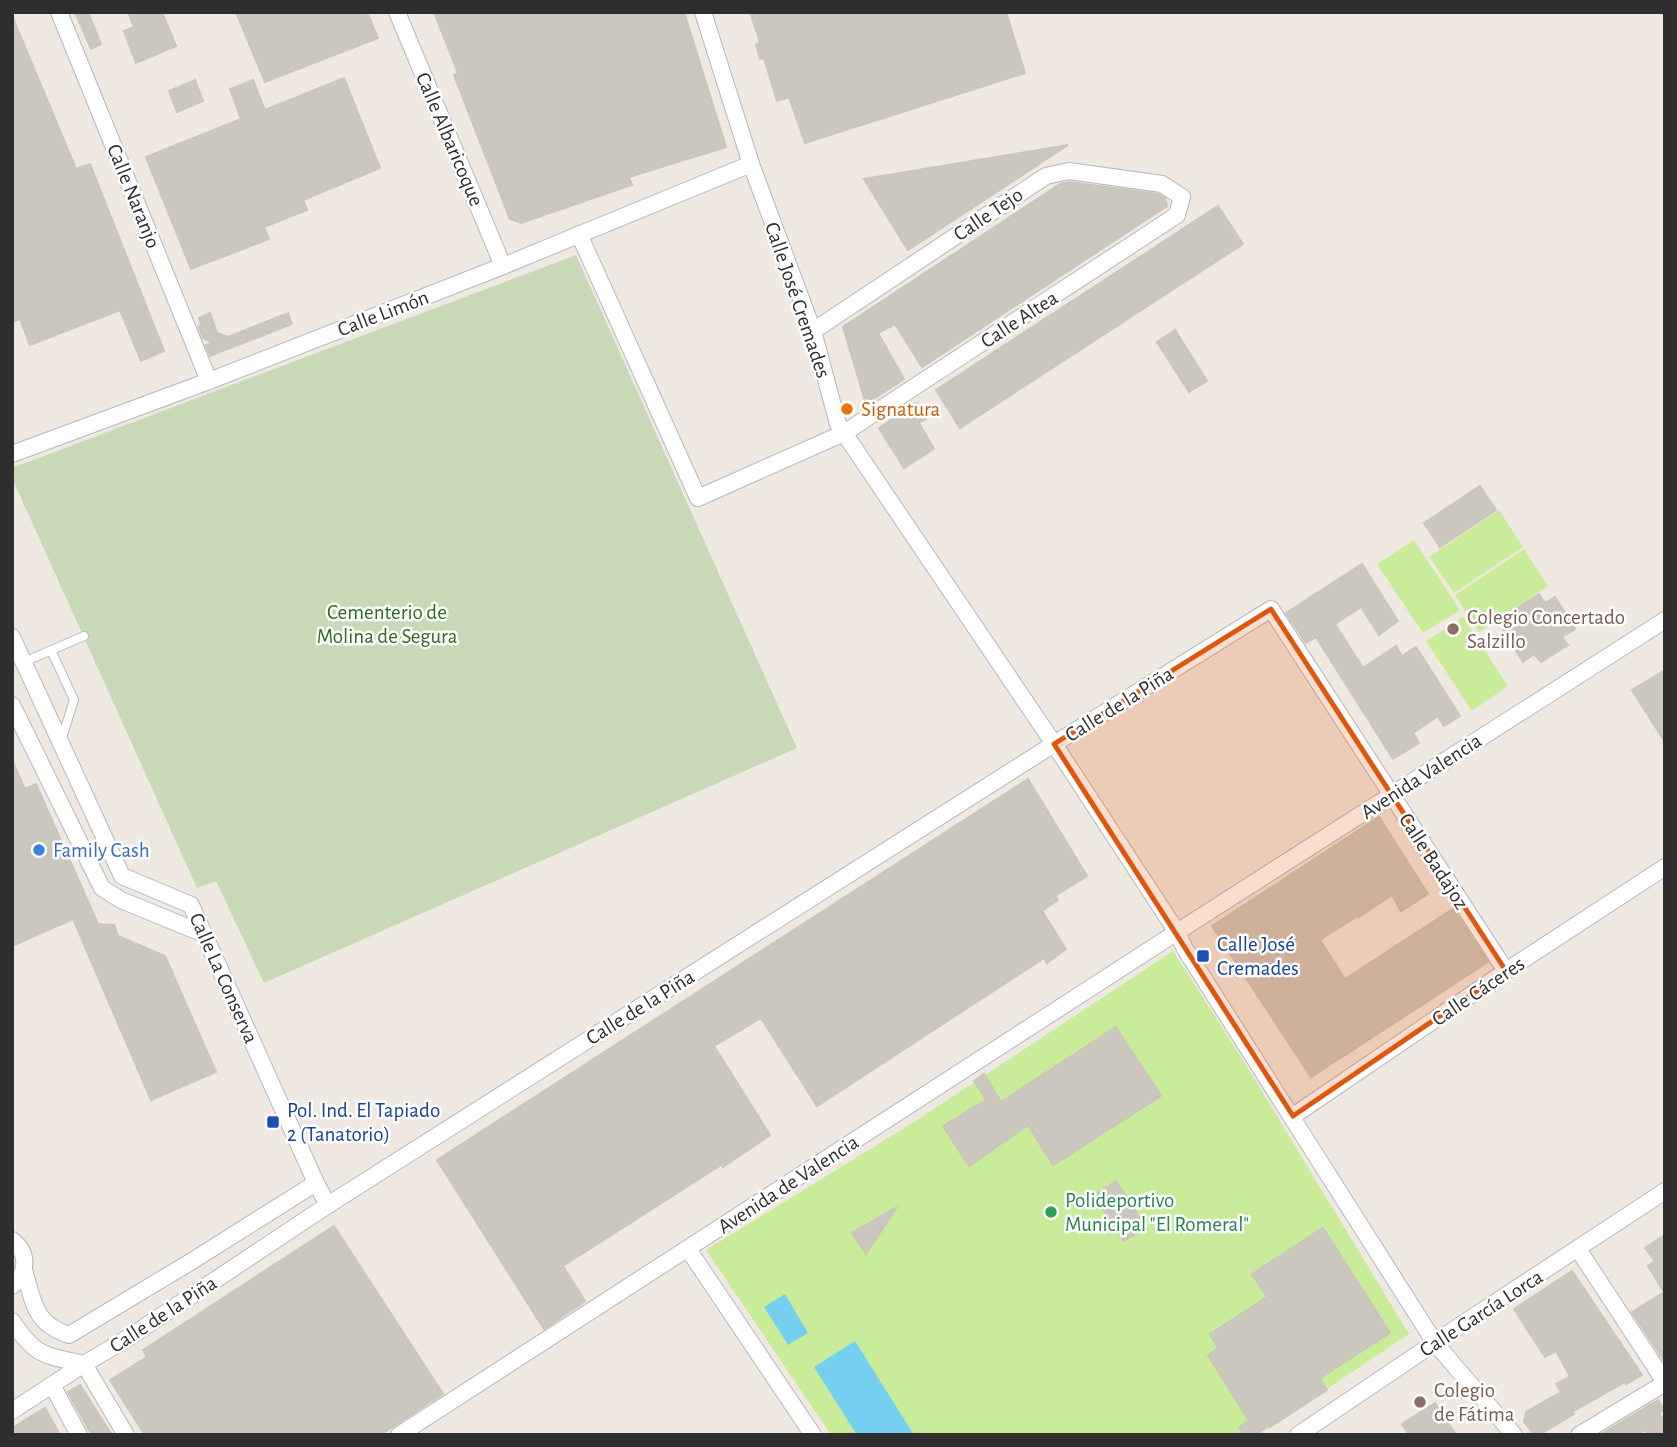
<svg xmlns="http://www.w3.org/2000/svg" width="1677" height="1447" viewBox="0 0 1677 1447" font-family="'Alegreya Sans',sans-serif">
	<rect width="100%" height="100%" fill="#efe9e1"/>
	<polygon fill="#c8d9b8" points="576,255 797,748 264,983 216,881 197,888 12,478 12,468"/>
	<g fill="#c9ec9a">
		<polygon points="1499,510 1523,547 1454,593 1429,557"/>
		<polygon points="1414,540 1460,610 1423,633 1377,564"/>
		<polygon points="1524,549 1548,586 1479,632 1455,595"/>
		<polygon points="1463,617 1508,686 1472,711 1426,641"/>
		<polygon points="1173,951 1241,1057 1409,1334 1258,1435 831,1435 706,1250 914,1122"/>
	</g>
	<g fill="#75cff0">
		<polygon points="785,1294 808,1333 788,1345 764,1307"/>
		<polygon points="855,1341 914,1435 857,1435 814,1367"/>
	</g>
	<g fill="#cbc7bf" stroke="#cbc5ba" stroke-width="2">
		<polygon points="75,12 88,12 101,44 91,49"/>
		<polygon points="128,12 162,12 176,46 136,63 124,31 134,27"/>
		<polygon points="236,12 367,12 378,38 265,82"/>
		<polygon points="434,12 684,12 726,147 629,177 632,185 521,223 510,219 454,75 458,73"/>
		<polygon points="750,12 1006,12 1025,73 805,143 789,97 777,101 764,58 760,59 756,45 760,42"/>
		<polygon points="12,16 76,169 90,164 164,351 141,361 120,310 30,345 20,319 12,322"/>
		<polygon points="344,78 380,168 303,200 307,210 264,227 269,239 191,269 146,157 241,119 230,89 253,80 265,110"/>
		<polygon points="195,80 203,101 177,112 169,91"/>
		<polygon points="1068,145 908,250 864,179"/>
		<polygon points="1069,182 1158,194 1165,198 1167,206 922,367 895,324 878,333 904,379 866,404 843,327 1060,184"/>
		<polygon points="1218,206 1243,244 960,428 936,390"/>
		<polygon points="210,313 217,333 228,337 288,313 292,324 210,356 206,345 213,343 203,338 199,328 199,326 202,327 199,318"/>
		<polygon points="1175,330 1207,381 1189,392 1157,342"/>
		<polygon points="917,403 926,419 919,423 934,449 904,468 879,428"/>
		<polygon points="1480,486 1496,510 1440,547 1424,523"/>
		<polygon points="1362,564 1398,621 1379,635 1361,607 1335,624 1363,668 1396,646 1402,656 1416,647 1460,716 1444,726 1438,716 1413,733 1419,743 1393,759 1316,637 1306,643 1286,613"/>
		<polygon points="1539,594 1545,603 1555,597 1575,629 1562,637 1568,645 1541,662 1534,654 1523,662 1503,630 1513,623 1508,614"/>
		<polygon points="1665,670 1665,742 1632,690"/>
		<polygon points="12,760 25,789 36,784 98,924 114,925 118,936 165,956 216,1072 151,1100 73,919 12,946"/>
		<polygon points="1028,779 1087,876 1055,896 1058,900 1042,911 1066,949 1047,963 1044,958 817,1106 761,1018 714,1046 770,1135 723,1167 721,1165 563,1266 585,1301 544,1329 437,1160"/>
		<polygon points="1379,817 1428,894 1401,911 1392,895 1359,917 1359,915 1320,940 1345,979 1453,909 1488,962 1311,1077 1212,926"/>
		<polygon points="1116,1027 1161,1096 1053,1165 1028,1125 969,1166 943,1126 986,1100 974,1081 984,1074 1001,1102"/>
		<polygon points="1116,1181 1146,1227 1124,1241 1094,1196"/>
		<polygon points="897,1207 866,1254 852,1233"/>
		<polygon points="334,1226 443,1394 380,1435 145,1435 110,1380 147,1357 143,1350"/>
		<polygon points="1323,1228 1390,1333 1320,1378 1327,1390 1270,1427 1269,1425 1254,1435 1244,1435 1239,1427 1249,1421 1208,1355 1218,1348 1210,1334 1267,1297 1252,1274"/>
		<polygon points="1665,1235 1665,1362 1632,1312 1664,1292 1648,1266 1655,1261 1645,1248"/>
		<polygon points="1572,1271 1642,1375 1626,1384 1625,1382 1572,1412 1574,1414 1539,1435 1535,1435 1524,1422 1526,1412 1561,1392 1556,1384 1570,1376 1556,1351 1545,1357 1514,1309"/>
		<polygon points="80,1385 112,1435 92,1435 68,1392"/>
		<polygon points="1658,1400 1664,1410 1659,1413 1665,1423 1665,1435 1648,1435 1645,1430 1637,1435 1600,1435"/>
		<polygon points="1435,1403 1456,1435 1409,1435 1402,1424"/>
		<polygon points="45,1408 60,1435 12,1435 12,1428"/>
	</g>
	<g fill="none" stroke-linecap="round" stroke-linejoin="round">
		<defs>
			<g id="lane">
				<polyline points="51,650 74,700 61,741"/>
				<polyline points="24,662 84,636"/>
			</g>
			<g id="street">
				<polyline points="59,12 209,381"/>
				<polyline points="397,12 503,266"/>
				<polyline points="703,12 751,164 813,331 838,424 1054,744 1177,932 1185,949 1435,1343 1514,1435"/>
				<polyline points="579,234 698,498 844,433 1177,215 1182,197 1162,184 1069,171 1046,176 813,331"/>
				<polyline points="12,454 209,381 503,266 751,164"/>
				<polyline points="12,637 122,876 191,905 316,1183 328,1205"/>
				<polyline points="12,705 102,888 121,900 204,934"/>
				<polyline points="1293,1116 1506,971 1665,867"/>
				<path d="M12,1240c17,13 16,33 0,46"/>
				<polyline points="688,1249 813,1435"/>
				<polyline points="1578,1249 1665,1382"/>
				<path d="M24,1270c10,32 9,53 45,65l123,-74 124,-78"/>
				<path d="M12,1321c24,36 32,34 72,43l42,71"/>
				<polyline points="52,1385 79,1435"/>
				<polyline points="12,1411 84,1364 128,1338 328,1205 1054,744 1271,609 1506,971"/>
				<polyline points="399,1435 1177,932 1665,620"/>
				<polyline points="1298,1435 1461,1325 1665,1191"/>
				<polyline points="1579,1435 1665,1383"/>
			</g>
		</defs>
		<use href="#lane" stroke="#b4b7c1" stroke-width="10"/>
		<use href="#street" stroke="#b4b7c1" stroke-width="18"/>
		<use href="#lane" stroke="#fff" stroke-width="8"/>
		<use href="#street" stroke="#fff" stroke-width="16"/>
	</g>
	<path fill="#df570e" fill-opacity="0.2" stroke="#df570e" stroke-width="5" stroke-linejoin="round" d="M1271,609l235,362 -213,145 -239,-372z"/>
	<circle fill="#e8710a" stroke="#fff" stroke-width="2.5" cx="847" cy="409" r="7"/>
	<g fill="#8d6e63" stroke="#fff" stroke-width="2.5">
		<circle cx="1453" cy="629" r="7"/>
		<circle cx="1420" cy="1402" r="7"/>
	</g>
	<circle fill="#3f7fe0" stroke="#fff" stroke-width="2.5" cx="39" cy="850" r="7"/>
	<g fill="#1a4fb4" stroke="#fff" stroke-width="2.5">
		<rect x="1196" y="949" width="14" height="14" rx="3.5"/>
		<rect x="266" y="1115" width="14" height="14" rx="3.5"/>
	</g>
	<circle fill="#2e9e5b" stroke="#fff" stroke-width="2.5" cx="1051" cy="1212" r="7"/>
	<g text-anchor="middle" stroke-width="5" stroke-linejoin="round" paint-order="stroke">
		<g font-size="21" fill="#2e2e2e" stroke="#fff">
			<text transform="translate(450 139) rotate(67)" y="7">Calle Albaricoque</text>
			<text transform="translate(134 196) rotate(68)" y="7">Calle Naranjo</text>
			<text transform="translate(988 214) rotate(-34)" y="7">Calle Tejo</text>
			<text transform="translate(798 300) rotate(71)" y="7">Calle José Cremades</text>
			<text transform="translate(383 313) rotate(-21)" y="7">Calle Limón</text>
			<text transform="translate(1019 319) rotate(-33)" y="7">Calle Altea</text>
			<text transform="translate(1119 704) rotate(-32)" y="7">Calle de la Piña</text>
			<text transform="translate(1421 776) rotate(-33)" y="7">Avenida Valencia</text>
			<text transform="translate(1434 861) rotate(57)" y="7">Calle Badajoz</text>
			<text transform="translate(224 978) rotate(66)" y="7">Calle La Conserva</text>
			<text transform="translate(1478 991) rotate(-34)" y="7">Calle Cáceres</text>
			<text transform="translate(640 1007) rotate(-32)" y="7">Calle de la Piña</text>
			<text transform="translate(788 1184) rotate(-33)" y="7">Avenida de Valencia</text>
			<text transform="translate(1481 1313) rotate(-33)" y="7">Calle García Lorca</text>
			<text transform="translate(163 1314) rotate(-33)" y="7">Calle de la Piña</text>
		</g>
		<g font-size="21" fill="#c56008" stroke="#fff" text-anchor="start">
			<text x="861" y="416">Signatura</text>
		</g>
		<g font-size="21" fill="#2c6e1b" stroke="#fff">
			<text x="387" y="619">Cementerio de<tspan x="387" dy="24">Molina de Segura</tspan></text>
		</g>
		<g font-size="21" fill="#785e54" stroke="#fff" text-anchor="start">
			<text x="1467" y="624">Colegio Concertado<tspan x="1467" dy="24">Salzillo</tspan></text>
			<text x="1434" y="1397">Colegio<tspan x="1434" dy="24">de Fátima</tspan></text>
		</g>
		<g font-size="21" fill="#366cbe" stroke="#fff" text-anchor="start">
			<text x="53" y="857">Family Cash</text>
		</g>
		<g font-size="21" fill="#164399" stroke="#fff" text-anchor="start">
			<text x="1217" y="951">Calle José<tspan x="1217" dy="24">Cremades</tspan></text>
			<text x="287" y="1117">Pol. Ind. El Tapiado<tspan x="287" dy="24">2 (Tanatorio)</tspan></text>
		</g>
		<g font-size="21" fill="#27864d" stroke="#fff" text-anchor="start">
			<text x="1065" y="1207">Polideportivo<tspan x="1065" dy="24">Municipal "El Romeral"</tspan></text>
		</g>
	</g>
	<rect width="1677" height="1447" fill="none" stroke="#2e2e2e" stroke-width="28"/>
</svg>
